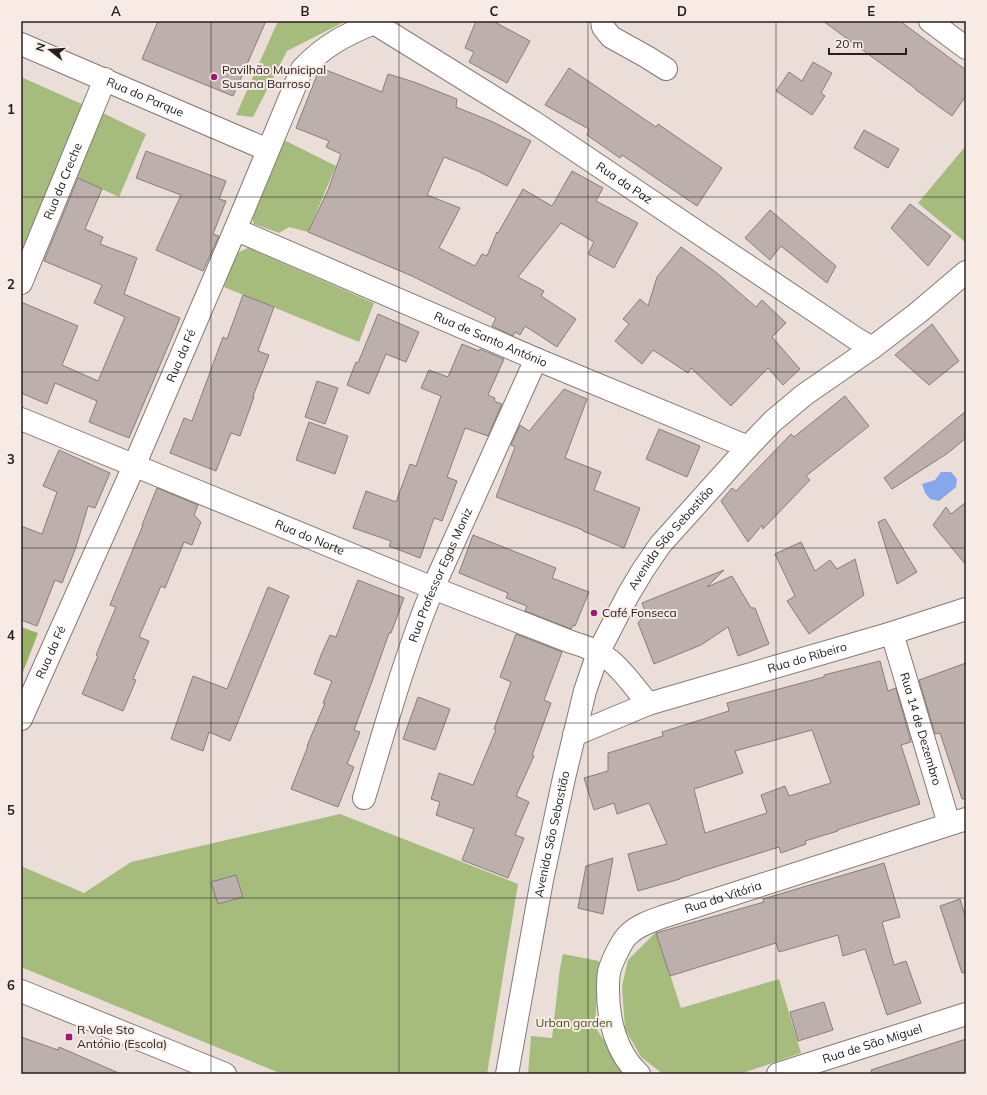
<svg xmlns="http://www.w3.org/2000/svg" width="987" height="1095" viewBox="0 0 987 1095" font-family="Mulish,sans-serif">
	<rect width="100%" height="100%" fill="#ebded9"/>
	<g fill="#a5bc7c">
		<polygon points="278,21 346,21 287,51 253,117 236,115"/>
		<polygon points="21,77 84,105 21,261"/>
		<polygon points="101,112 146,134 119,197 74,176"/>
		<polygon points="284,140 336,166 308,232 289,227 279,233 254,224 251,214"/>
		<polygon points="964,148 966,150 966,241 965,242 918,203"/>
		<polygon points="248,248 374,303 359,342 224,287 237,253"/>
		<polygon points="340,814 518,884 487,1074 282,1074 21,967 21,866 84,893 131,862"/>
		<polygon points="656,932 681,1008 779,979 801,1053 740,1074 663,1074 641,1057 625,1029 622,986 628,960"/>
		<polygon points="563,954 599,961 595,1026 624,1074 528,1074 531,1036 552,1038 560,968"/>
	</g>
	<polygon fill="#97b164" points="21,627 38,633 21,677"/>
	<polygon fill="#87a7ed" points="941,472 951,472 957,479 956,487 939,501 930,499 925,493 922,484 935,480"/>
	<g fill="#bdb0ac" stroke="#897d79" fill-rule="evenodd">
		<polygon points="158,21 266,21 233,96 142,59"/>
		<polygon points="476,21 493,21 530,41 507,83 469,62 474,52 465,48"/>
		<polygon points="823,21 900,21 966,70 966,96 952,116 916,90 916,89"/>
		<polygon points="813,62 832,73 821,93 825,96 812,115 776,91 789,72 802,81"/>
		<polygon points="321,68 382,92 388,74 414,82 457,99 456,107 493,122 531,141 507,186 478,171 444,157 427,195 460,208 439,248 475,266 482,254 487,256 497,232 498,233 523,189 552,206 572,171 603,188 596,201 638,223 614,268 588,254 594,242 561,223 518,277 544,291 541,296 576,319 557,347 525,326 520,335 515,332 513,336 492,326 496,318 412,276 308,232 328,190 341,154 326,147 329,141 296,128 319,70"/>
		<polygon points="569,68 656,127 658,124 722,168 697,206 622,155 620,158 587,135 589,129 545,105"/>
		<polygon points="864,130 899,149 888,168 854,148"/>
		<polygon points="146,151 226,181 219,199 226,201 213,234 219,236 203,271 156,250 181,195 136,178"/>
		<polygon points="78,178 102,189 85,229 103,237 100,244 137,258 124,294 180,318 129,438 89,422 97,401 55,383 47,404 21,393 21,302 78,326 62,365 98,381 125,317 94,303 102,285 44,261"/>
		<polygon points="910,204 951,236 928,266 891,228"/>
		<polygon points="770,210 836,266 827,283 781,246 770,260 745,238"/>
		<polygon points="681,247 717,273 756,307 762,300 786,323 772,337 800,369 783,385 768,368 731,406 691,368 688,373 653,350 642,364 615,341 629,324 623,319 640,299 648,306 657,277"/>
		<polygon points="243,295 274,307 258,351 269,355 253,396 254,397 240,436 231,433 216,471 170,453 184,418 192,421 223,337 227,339"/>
		<polygon points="378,314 419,332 406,362 386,354 369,394 347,385 356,362 358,363"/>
		<polygon points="932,324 959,361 929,385 895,355"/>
		<polygon points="462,344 479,351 480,349 504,359 488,395 495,398 494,401 502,404 488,436 465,428 447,477 457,481 442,521 434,518 420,558 389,546 391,541 353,528 366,491 396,502 410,464 416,466 441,396 421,388 429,370 448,377"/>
		<polygon points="317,381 338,388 325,424 305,417"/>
		<polygon points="564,389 587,399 565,458 601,472 594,490 640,508 624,548 583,531 583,530 496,497 515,447 511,445 520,425 529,431"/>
		<polygon points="845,396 869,426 806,476 810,480 763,529 762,525 748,542 721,501 732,488 736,491 791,434 794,437"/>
		<polygon points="966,411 966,438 948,453 892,489 884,478"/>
		<polygon points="309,422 348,436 335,474 296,460"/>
		<polygon points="659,429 700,446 687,477 646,459"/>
		<polygon points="59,450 110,473 95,508 88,506 76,547 62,583 55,580 37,626 21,620 21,526 42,534 57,492 43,486"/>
		<polygon points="157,488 198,505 194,515 201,522 192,545 184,542 165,588 161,586 139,637 149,641 133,679 136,680 123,711 82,694 98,656 96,655 116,607 110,605 143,525 142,525"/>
		<polygon points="966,502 966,565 933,525 946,507 951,514"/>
		<polygon points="885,519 917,572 897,584 878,522"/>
		<polygon points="473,535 556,568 552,578 589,592 575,626 573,625 571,629 525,611 527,606 506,598 508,593 459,573"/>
		<polygon points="801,542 815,571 830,560 837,569 855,559 864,595 809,634 787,601 795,596 775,554"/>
		<polygon points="724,570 707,587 732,576 751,608 755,608 769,644 738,656 728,627 701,645 654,664 638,623 646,613 642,603"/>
		<polygon points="358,580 404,598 391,633 389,633 374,676 354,730 360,732 347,764 354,767 338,807 291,789 308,746 307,746 325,703 323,703 332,681 314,674 321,655 330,635 336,637"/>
		<polygon points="268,587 289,596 230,741 209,732 203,751 171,739 193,676 227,689"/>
		<polygon points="516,634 562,652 544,700 551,703 532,755 534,756 516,796 529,802 515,835 524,838 508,878 462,860 474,829 436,815 440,802 431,799 439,773 473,785 496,730 494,729 511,682 500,677"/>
		<path d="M880,661l8,30 8,-3 15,54 -10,3 19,59 -83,26 1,1 -33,10 1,3 -25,9 -2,-6 -99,31v1l-42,12 -10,-37 39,-10 -18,-41 -32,11 -3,-11 -20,7 -10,-32 24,-7v-18l55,-17 -1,-4 67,-21 -2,-8 97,-26v-2zM812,730l19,53 -42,13 -4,-10 -24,9 6,18 -62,20 -11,-44 49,-16 -8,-22z"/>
		<polygon points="966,663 966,799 962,799 940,733 935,734 919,680"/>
		<polygon points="418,697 450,709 435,750 403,739"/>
		<polygon points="613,858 603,914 578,908 586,866"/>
		<polygon points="884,863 900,917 882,922 894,965 906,961 921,1003 887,1015 865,949 843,956 838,935 779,952 776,943 670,976 656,933 764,902 763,899"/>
		<polygon points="236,875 243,897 218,904 211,882"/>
		<polygon points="960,899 966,919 966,972 962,973 940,906"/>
		<polygon points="824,1002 833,1030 798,1041 790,1012"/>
		<polygon points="21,1037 58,1050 59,1047 121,1074 21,1074"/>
		<polygon points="966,1039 966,1074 872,1074 871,1070"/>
	</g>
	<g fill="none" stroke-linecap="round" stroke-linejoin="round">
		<defs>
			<g id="minor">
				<polyline points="602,21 603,27 611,37 647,57 666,69"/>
				<polyline points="930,21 966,48"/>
				<path id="s1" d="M374,23l158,98 323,217 17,10"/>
				<path id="s2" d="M21,44l247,106"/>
				<path id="s3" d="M235,230l11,4 290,125 212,88"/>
				<path id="s4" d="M21,283l84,-204"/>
				<path id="s5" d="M21,419l412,169 138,54c14,4 29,10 40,19 14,12 26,29 37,43"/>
				<path id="s6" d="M892,633l57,191"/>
				<path id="s7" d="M21,719l113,-253 101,-236 67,-161c23,-24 43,-34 72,-46"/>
				<path id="s8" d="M574,735l74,-31 244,-71 74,-24"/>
				<path id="s9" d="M364,798c21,-70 41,-142 69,-210l103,-229"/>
				<polyline points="21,991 225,1074"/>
				<path id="s10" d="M507,1074l35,-194 22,-102 21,-87 13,-38 30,-58 15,-25 17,-25 88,-98 25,-26 31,-26 68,-47 47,-36 47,-40"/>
				<path id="s11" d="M639,1074c-23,-21 -31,-54 -31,-84 0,-6 0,-13 1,-18 2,-8 5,-14 8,-20 3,-6 7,-14 12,-18 8,-8 22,-13 33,-17l304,-98"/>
				<path id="s12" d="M778,1074l188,-60"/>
			</g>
		</defs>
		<use href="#minor" stroke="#857975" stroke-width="24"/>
		<use href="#minor" stroke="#fff" stroke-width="22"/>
	</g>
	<path fill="none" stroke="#25201f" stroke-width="1" stroke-opacity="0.55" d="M211,21v1053M399,21v1053M588,21v1053M776,21v1053M21,197h945M21,372h945M21,548h945M21,723h945M21,898h945"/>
	<g fill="#9b1c72" stroke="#f8ebe6" stroke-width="1.5">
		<circle cx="214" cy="77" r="4"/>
		<circle cx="594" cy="613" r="4"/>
		<rect x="65" y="1033" width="8" height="8" rx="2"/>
	</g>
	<g text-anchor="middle" stroke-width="4" stroke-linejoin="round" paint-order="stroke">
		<g font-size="12" fill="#25201f" stroke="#f8ebe6" text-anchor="start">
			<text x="222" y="74">Pavilhão Municipal<tspan x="222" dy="14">Susana Barroso</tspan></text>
			<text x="602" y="617">Café Fonseca</text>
			<text x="77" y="1034">R Vale Sto<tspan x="77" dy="14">António (Escola)</tspan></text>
		</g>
		<g font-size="12" fill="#25201f" stroke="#f8ebe6">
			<text dy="4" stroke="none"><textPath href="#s2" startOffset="135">Rua do Parque</textPath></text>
			<text dy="4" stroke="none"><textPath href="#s4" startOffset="110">Rua da Creche</textPath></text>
			<text dy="4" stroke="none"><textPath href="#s1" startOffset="297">Rua da Paz</textPath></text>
			<text dy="4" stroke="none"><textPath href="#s3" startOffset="278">Rua de Santo António</textPath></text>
			<text dy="4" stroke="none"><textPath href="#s7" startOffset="397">Rua da Fé</textPath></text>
			<text dy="4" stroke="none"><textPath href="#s5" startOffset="312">Rua do Norte</textPath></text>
			<text dy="4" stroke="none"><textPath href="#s10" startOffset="568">Avenida São Sebastião</textPath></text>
			<text dy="4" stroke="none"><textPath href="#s9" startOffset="236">Rua Professor Egas Moniz</textPath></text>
			<text dy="4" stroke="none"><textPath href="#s7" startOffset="73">Rua da Fé</textPath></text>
			<text dy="4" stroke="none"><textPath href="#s8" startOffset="246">Rua do Ribeiro</textPath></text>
			<text dy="4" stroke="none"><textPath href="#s6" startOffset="100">Rua 14 de Dezembro</textPath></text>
			<text dy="4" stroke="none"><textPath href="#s10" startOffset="244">Avenida São Sebastião</textPath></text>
			<text dy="4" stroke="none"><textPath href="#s11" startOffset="255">Rua da Vitória</textPath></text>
			<text dy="4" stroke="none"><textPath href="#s12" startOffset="99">Rua de São Miguel</textPath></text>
		</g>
		<g font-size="12" fill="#45561f" stroke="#f8ebe6">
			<text x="574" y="1027">Urban garden</text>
		</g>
	</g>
	<rect width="987" height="1095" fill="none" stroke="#f8ebe6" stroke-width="44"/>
	<g transform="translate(50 50) rotate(287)" stroke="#f8ebe6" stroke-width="3" paint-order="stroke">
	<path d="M0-3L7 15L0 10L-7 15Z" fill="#25201f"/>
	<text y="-6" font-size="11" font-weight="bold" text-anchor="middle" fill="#25201f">N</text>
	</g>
	<path d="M829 48v6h77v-6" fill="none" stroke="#25201f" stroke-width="2"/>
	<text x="835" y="48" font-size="12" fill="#25201f" stroke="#f8ebe6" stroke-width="3" paint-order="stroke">20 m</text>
	<rect x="22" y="22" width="943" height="1051" fill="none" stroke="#25201f" stroke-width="1.5"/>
	<g font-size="13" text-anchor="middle" font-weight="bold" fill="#25201f">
		<text x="116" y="16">A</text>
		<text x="305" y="16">B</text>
		<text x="494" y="16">C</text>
		<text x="682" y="16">D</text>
		<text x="871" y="16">E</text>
		<text x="11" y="114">1</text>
		<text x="11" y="289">2</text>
		<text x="11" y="464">3</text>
		<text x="11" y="640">4</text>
		<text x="11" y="815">5</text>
		<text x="11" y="990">6</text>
	</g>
</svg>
